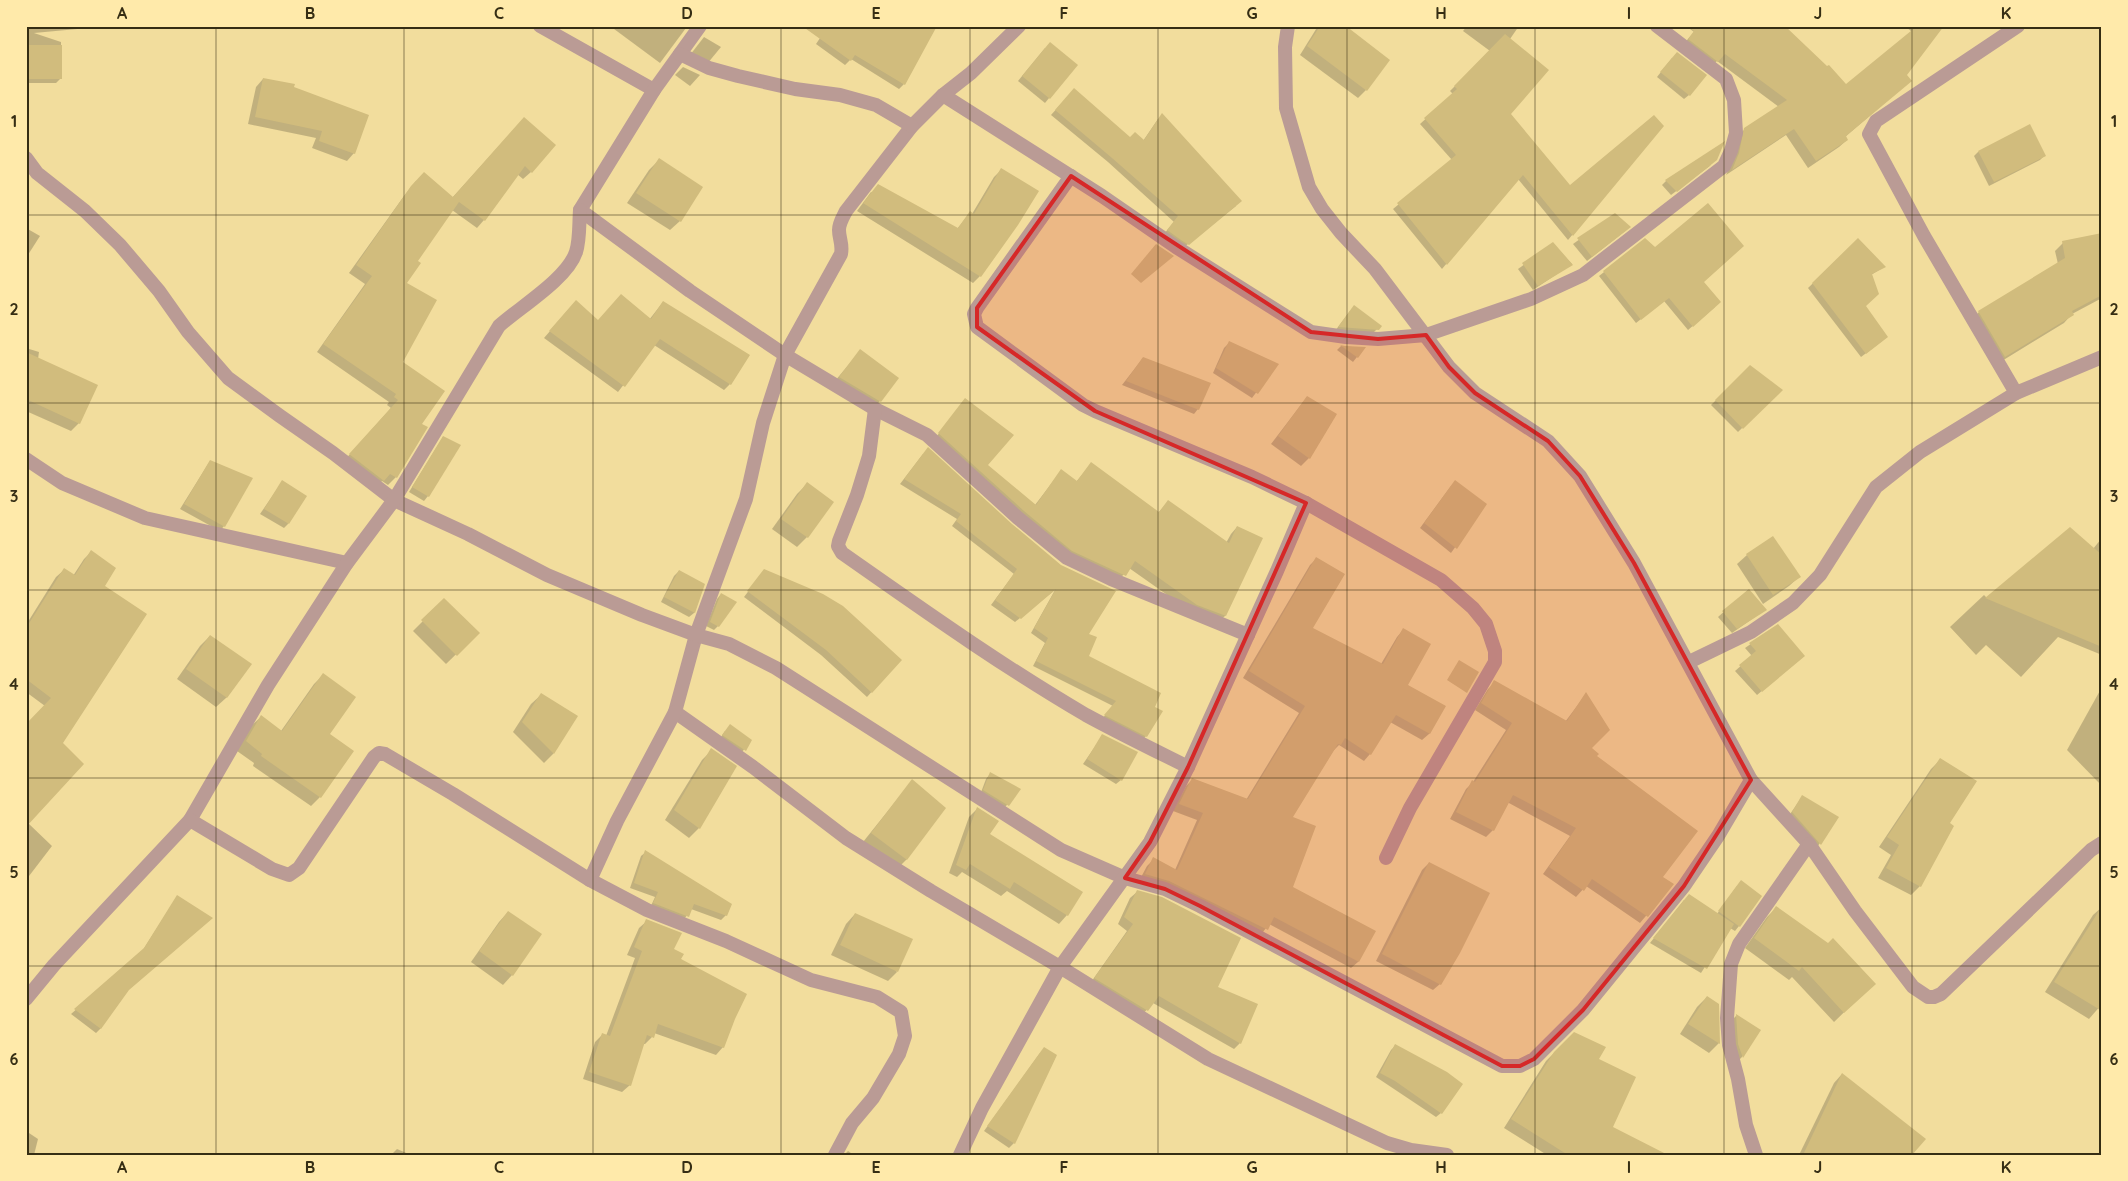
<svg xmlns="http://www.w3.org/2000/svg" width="2128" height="1181" viewBox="0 0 2128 1181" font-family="Quicksand,sans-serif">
	<rect width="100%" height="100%" fill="#f2dd9d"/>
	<g fill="#0003">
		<polygon points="26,26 110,26 34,33 61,42 61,78 56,83 26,83"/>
		<polygon points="610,26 684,26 686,28 660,63"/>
		<polygon points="828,26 904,84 899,89 851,59 845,65 816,44"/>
		<polygon points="1318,26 1343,26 1366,90 1358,98 1300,55"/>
		<polygon points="1467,26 1519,26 1510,39 1510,114 1570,187 1663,126 1568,240 1518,179 1442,269 1393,209 1452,160 1420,124 1453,94 1450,91 1490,51 1463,31"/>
		<polygon points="1686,26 1783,26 1846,86 1912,32 1905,26 1943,26 1905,75 1910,81 1845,137 1847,140 1839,147 1808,168 1786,135 1726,175 1732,162 1737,137 1745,129 1779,107 1717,61 1710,68 1681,47 1694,32"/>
		<polygon points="704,37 721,47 707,64 690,55"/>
		<polygon points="1045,48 1076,65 1045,103 1018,81"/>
		<polygon points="1672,58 1689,95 1684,99 1657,77"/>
		<polygon points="683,67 700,75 690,86 675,75"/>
		<polygon points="263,79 293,88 354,153 347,161 312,148 316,138 248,124 256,87"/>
		<polygon points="1070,94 1130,138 1143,141 1158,119 1236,206 1183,248 1163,235 1174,222 1108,162 1051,115"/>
		<polygon points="516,127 531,172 523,179 517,174 484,220 477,228 452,210 416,261 405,284 401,362 420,425 396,477 388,485 382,481 375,488 342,463 391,408 387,405 389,402 317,352 365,284 349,273 404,196 416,181 452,198"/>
		<polygon points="1978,152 2044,156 2040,160 1989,186 1974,156"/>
		<polygon points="659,160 680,221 670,230 627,203 649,170"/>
		<polygon points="1711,165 1671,195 1662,185 1666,181"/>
		<polygon points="1001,170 980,276 973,283 857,211 871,192 957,229 970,213 972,214 994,177"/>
		<polygon points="1615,214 1625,231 1587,261 1573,244"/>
		<polygon points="26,228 40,236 26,258"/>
		<polygon points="1645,240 1702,282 1715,307 1688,330 1664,301 1636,323 1599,276"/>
		<polygon points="1858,240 1884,267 1871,275 1864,306 1882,341 1861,357 1808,288"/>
		<polygon points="2063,243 2102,249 2102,298 2072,314 2064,323 1997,364 1971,320 1979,312 2058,264 2055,251"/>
		<polygon points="1553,244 1572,264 1533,290 1518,269"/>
		<polygon points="663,302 730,384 724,390 654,345 618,392 544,338 570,308 598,321 649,320"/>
		<polygon points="1350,311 1380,326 1372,334 1335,331"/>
		<polygon points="1229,343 1277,365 1252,398 1213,373 1224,348"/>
		<polygon points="1341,346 1364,348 1353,362 1337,350"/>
		<polygon points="26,348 39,352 38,359 79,423 71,431 26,411"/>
		<polygon points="860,351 880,401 870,411 830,387"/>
		<polygon points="1143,358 1198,409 1194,414 1122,385"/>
		<polygon points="1750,367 1781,390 1738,432 1711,405"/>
		<polygon points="1307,397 1335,415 1309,458 1301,466 1271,444"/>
		<polygon points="965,400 986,465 1035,505 1061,471 1076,482 1091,464 1158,513 1168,502 1226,543 1231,534 1237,527 1261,539 1225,616 1218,622 1190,611 1129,568 1118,581 1065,557 933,441"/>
		<polygon points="443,437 428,496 424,501 409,492"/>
		<polygon points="923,454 1061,566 1087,634 1087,656 1153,707 1146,736 1142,741 1101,720 1113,706 1033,666 1045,643 1031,633 1055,590 1015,622 991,605 1014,574 952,526 957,519 900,484"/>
		<polygon points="210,461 224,526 220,531 180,509"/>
		<polygon points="282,482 288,524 284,528 260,514"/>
		<polygon points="807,484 807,537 797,547 772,529 797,494"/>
		<polygon points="1451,486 1486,504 1451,553 1420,528"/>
		<polygon points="2101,539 2102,655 2058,637 2021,677 1986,645 1976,655 1950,627 1984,595 1987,598 2093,549"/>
		<polygon points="91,552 104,586 61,744 28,823 52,846 26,880 26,726 45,706 26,692 26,625 56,577 64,570 73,576 84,559"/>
		<polygon points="1747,555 1799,577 1789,586 1763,604 1737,564"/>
		<polygon points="1316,559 1311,628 1381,664 1397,637 1403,630 1407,685 1444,707 1429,734 1422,740 1390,722 1370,754 1364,761 1339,745 1333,751 1291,818 1291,887 1374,932 1358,962 1351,968 1269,924 1260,936 1139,881 1147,866 1154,859 1175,870 1197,820 1173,811 1186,786 1193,779 1246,800 1299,713 1243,678 1310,565"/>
		<polygon points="679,571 704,585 694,613 689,617 661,602 674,576"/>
		<polygon points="760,576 900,660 867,697 821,655 744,597"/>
		<polygon points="1748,590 1765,610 1732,633 1718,617"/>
		<polygon points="721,594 718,626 714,630 706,626 717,599"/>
		<polygon points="444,600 478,633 446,664 413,631"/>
		<polygon points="1778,625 1799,660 1757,695 1735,671 1752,656 1745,648"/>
		<polygon points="210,636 250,665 226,698 216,707 177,679 200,646"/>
		<polygon points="323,675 328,735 352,752 320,797 311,806 253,766 254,763 237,751 252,725 261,717 281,731 314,684"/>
		<polygon points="1495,682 1565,722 1586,694 1590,748 1661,878 1672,885 1640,923 1586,886 1576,897 1543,874 1570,836 1507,802 1493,830 1486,837 1450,819 1466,789 1473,782 1506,730 1475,710 1488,689"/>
		<polygon points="2102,687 2102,786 2067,750"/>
		<polygon points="541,695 576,716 553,754 544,763 513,732 531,704"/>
		<polygon points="725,731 750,741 740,755 719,740"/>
		<polygon points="1103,735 1121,780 1116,784 1083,764"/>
		<polygon points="712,750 699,828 689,838 665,820 702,760"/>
		<polygon points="1940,760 1949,824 1920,886 1911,895 1878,878 1891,855 1879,847 1931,769"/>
		<polygon points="990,774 1019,789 1003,810 980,795 986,779"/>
		<polygon points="912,781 907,859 898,868 863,842"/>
		<polygon points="1802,797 1837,817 1816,849 1788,817"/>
		<polygon points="977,809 989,834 1067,915 1059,924 1007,891 1001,896 962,872 957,877 949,873 969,817"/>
		<polygon points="646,852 726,915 721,920 691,909 683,921 650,908 655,897 630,888 641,856"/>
		<polygon points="1429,863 1440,984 1433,990 1376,961 1422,870"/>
		<polygon points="1737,886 1761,896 1739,926 1735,931 1730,928 1701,973 1650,943 1684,900 1717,914"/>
		<polygon points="1137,892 1216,987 1240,1043 1234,1049 1153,1003 1140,1017 1089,985 1127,931 1118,924 1130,898"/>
		<polygon points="177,897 101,1028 96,1033 71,1014 141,953"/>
		<polygon points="2102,907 2102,1004 2089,1019 2045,992 2093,915"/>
		<polygon points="1776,908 1828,945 1864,993 1834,1022 1792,977 1789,980 1745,948 1767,917"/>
		<polygon points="508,912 512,975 503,985 471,962 499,922"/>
		<polygon points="855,914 897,972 888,981 831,955 846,924"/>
		<polygon points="647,921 733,1018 723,1047 716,1055 654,1033 652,1037 645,1044 643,1044 630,1085 622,1092 583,1079 595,1042 602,1035 606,1036 635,958 627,955 639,928"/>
		<polygon points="1707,997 1719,1043 1709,1053 1680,1034 1697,1007"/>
		<polygon points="1736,1016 1759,1030 1742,1057 1733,1066 1727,1025"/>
		<polygon points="1574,1033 1597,1059 1611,1128 1665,1155 1547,1155 1504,1128 1546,1061"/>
		<polygon points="1395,1046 1441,1113 1436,1117 1376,1077 1391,1050"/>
		<polygon points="1040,1053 1056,1056 1014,1143 1009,1148 984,1131"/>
		<polygon points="1842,1074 1910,1155 1799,1155 1834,1083"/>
		<polygon points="26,1131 38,1139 34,1155 26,1155"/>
		<polygon points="397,1149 411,1155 391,1155"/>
		<polygon points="848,1151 854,1155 844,1155"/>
	</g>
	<g fill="#d1bc7d">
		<polygon points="802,26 937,26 905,85 855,55 851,61"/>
		<polygon points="1320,26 1346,26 1390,60 1367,91 1307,46"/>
		<polygon points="1687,26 1785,26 1827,66 1829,65 1846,84 1917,26 1944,26 1907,75 1912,81 1846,136 1848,140 1816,161 1794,129 1732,170 1739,153 1744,128 1787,100 1725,54 1718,62 1688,39 1694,31"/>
		<polygon points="1505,34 1549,70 1511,114 1570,185 1654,115 1664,126 1573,236 1523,175 1447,265 1397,203 1456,155 1424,118 1457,89 1454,86"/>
		<polygon points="1050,42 1078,65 1050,99 1022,76"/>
		<rect x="26" y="45" width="36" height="34"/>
		<polygon points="1677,52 1707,75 1690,96 1660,72"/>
		<polygon points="263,78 295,84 294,87 369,115 355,154 319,141 322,131 255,117"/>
		<polygon points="1074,88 1130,137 1135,132 1144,140 1162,113 1242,201 1189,245 1181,240 1167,230 1178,216 1112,158 1055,110"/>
		<polygon points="524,117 556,145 532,173 525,166 485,221 459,202 418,261 421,263 407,283 437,300 403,362 445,391 422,424 428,427 397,478 390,474 384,481 349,454 398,400 394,397 396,394 323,344 372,276 356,265 411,186 424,172 453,197"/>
		<polygon points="2030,124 2046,156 1994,182 1978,151"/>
		<polygon points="1725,141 1717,160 1677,192 1665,180"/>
		<polygon points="659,158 703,187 681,222 636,193"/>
		<polygon points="1001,168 1039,191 1018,225 981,277 863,203 878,184 958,228 970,211 974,214"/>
		<polygon points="1708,203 1744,246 1704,282 1721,302 1693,327 1669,298 1641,320 1603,271 1645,238 1655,247"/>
		<polygon points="1615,213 1631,227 1592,257 1577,238"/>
		<polygon points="2102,233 2102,295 2072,311 2074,315 2005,357 1978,311 2065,258 2062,241"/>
		<polygon points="1858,238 1886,267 1872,274 1879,294 1866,306 1888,337 1866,354 1812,283"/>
		<polygon points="1553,242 1573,265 1538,286 1522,263"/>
		<polygon points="1156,244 1174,256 1141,283 1131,274"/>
		<polygon points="621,294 651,319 663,301 750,355 731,385 660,339 625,387 549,331 576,300 598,320"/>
		<polygon points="1354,305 1382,326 1379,330 1338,327"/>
		<polygon points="1229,341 1279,364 1258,394 1216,368"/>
		<polygon points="1340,345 1345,346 1366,347 1358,358"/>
		<polygon points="860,349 899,378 881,402 839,377"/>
		<polygon points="26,352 98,385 80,424 26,399"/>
		<polygon points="1143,357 1211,383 1199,410 1126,381"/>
		<polygon points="1750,365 1783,390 1743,429 1715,400"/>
		<polygon points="1307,396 1337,414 1310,459 1278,436"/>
		<polygon points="965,398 1014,435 988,465 1036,505 1061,469 1077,481 1091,462 1159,512 1168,500 1229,543 1237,526 1263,538 1226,616 1197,605 1135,561 1126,576 1072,551 1024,511 938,433"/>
		<polygon points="443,436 461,445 429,497 412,487"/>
		<polygon points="928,447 1012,524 1061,565 1116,591 1089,634 1097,637 1089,656 1161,693 1155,707 1163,711 1147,737 1104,715 1116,701 1036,661 1048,638 1034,628 1056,589 1021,619 995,600 1017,569 956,521 961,514 904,479"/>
		<polygon points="210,460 253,478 225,527 184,504"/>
		<polygon points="282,480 307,496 289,524 264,509"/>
		<polygon points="1455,480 1487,504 1457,549 1424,523"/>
		<polygon points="807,482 834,502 808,538 781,519"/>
		<polygon points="2070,527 2102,555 2102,647 1985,598"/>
		<polygon points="1773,536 1801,577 1773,595 1746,554"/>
		<polygon points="91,550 116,568 105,586 147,614 63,743 84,764 26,827 26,724 51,698 26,679 26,628 64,568 75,575"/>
		<polygon points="1316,557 1345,574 1313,628 1383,664 1403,628 1431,644 1408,685 1446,706 1430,734 1396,715 1371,755 1345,738 1341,745 1338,744 1293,817 1316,826 1293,887 1376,931 1359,962 1274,917 1268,930 1169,881 1145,874 1153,857 1177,870 1203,813 1179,804 1192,778 1248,799 1305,706 1249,671"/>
		<polygon points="764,569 823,594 843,606 902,660 872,693 826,650 747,591"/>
		<polygon points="679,570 705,584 695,613 664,597"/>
		<polygon points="1749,589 1767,610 1737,629 1722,611"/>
		<polygon points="721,593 737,602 719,627 710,622"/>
		<polygon points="444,598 480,633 457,656 421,620"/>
		<polygon points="1778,624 1805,656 1762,692 1739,665 1756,651 1749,643"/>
		<polygon points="210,635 252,664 227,698 186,669"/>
		<polygon points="1459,660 1479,672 1467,693 1447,680"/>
		<polygon points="323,673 356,697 330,734 354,751 321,798 261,756 262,754 246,741 261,715 282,731"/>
		<polygon points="1494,680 1567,721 1586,692 1610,730 1592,748 1599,754 1597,756 1698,831 1663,877 1674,884 1648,917 1592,879 1584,891 1549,867 1576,828 1513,795 1494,831 1456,812 1472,780 1475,782 1512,723 1481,703"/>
		<polygon points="541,693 578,716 554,754 522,722"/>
		<polygon points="730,724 752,740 746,751 722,735"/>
		<polygon points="1102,734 1138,752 1122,781 1087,759"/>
		<polygon points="711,748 737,766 700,829 674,810"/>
		<polygon points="1940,758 1977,781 1950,823 1954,826 1921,887 1886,868 1899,845 1887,837"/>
		<polygon points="990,772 1021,789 1009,806 983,790"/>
		<polygon points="912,779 946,808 907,860 871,833"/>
		<polygon points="1802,795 1839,817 1821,845 1792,812"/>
		<polygon points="977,807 999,821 990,834 1083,892 1068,916 1014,882 1010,889 970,864 966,870 956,865"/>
		<polygon points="645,850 732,904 727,916 694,904 689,917 653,903 658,892 634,883"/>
		<polygon points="1429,862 1490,893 1460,953 1441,985 1382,954"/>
		<polygon points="1741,880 1762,896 1740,927 1718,911"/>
		<polygon points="1137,890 1162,897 1241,938 1218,987 1258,1004 1241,1044 1159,996 1148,1011 1094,978 1133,924 1124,917"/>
		<polygon points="1689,894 1734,924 1707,969 1653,938"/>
		<polygon points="177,895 213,918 129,990 101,1029 74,1009 144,948"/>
		<polygon points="1776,906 1828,943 1833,938 1876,984 1844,1013 1802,967 1799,971 1754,938"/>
		<polygon points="2102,906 2102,1011 2054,982"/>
		<polygon points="508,911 542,934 513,976 479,951"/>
		<polygon points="855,913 913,939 898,972 840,945"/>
		<polygon points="646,919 682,933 674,949 684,954 681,959 747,994 735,1019 724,1048 658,1024 654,1038 647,1035 631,1086 589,1072 602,1033 610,1036 642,951 634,947"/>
		<polygon points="1707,996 1719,1004 1720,1044 1688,1024"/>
		<polygon points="1736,1014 1761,1030 1743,1058 1738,1044"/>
		<polygon points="1574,1032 1606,1047 1599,1059 1636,1077 1613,1127 1668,1155 1568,1155 1511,1119 1554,1052"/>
		<polygon points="1395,1044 1447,1072 1463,1084 1442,1114 1395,1081 1380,1073"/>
		<polygon points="1044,1047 1057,1055 1015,1144 987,1126"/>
		<polygon points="1842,1073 1926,1139 1912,1155 1803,1155"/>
	</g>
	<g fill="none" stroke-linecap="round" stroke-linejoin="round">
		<g stroke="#ba9b95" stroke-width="14">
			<polyline points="540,26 654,90"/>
			<polyline points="700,26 654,90 580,210 690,291 785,355 875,409 927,435 1018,518 1067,558 1111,579 1248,635"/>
			<path d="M1019,26l-48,47 -28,22 -31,31 -66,85c-3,6 -7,12 -7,19 0,9 4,14 2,24l-56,101 -22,68 -17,76 -50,136 -21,77 78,55 93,71 85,53 129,76 148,92 179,84 24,7 36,5"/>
			<polyline points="1288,26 1285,47 1286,108 1309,187 1322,209 1341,233 1375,269 1449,367 1475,393 1548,441 1580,476 1634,563 1751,780 1809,844 1739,944 1731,964 1727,1018 1729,1045 1738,1079 1746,1125 1756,1155"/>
			<polyline points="680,54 709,68 738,76 795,89 840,95 876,105 912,126"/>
			<polyline points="943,95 1102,196 1176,247 1311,332 1346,337 1378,339 1426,335 1531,299 1583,275 1724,166 1731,151 1736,133 1734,100 1726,79 1657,26"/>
			<polyline points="26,158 37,173 85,211 120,245 159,291 188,332 228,378 280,416 333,453 394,500 468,534 547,575 642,615 696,635 729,644 776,668 1061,850 1125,878 1165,889 1200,906 1502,1066 1520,1066 1534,1059 1583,1010 1684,886 1718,836 1751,780"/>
			<polyline points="1071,176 977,308 974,314 977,327 1083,405 1095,411 1252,477 1306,503 1441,580 1473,608 1486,624 1495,651 1495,662 1410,808 1386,858"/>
			<polyline points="2016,393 1924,236 1869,134 1876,121 2018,26"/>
			<path d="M875,409l-6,47 -12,39 -18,46 -1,5 4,7c80,56 160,113 244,162 33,18 68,35 102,52"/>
			<polyline points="26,459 62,483 145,518 347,563"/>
			<polyline points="1689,662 1751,632 1793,603 1820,575 1876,487 1920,452 2016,393 2102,357"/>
			<polyline points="675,712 617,821 590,880 647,910 726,941 811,980 877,997 901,1012 905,1036 899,1054 873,1098 852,1123 835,1155"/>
			<path d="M190,820l78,-135 79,-122 47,-63 105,-174c21,-19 68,-47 77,-74 4,-12 3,-29 4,-42"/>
			<polyline points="1809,844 1855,911 1913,987 1928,997 1934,997 1941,994 2091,850 2102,843"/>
			<polyline points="26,999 54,965 190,820 272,869 289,875 299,868 374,757 379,753 385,754 453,794 590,880"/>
			<polyline points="960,1155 982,1108 1060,967 1150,842 1188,767 1277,571 1306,503"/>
		</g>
	</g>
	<path fill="#d62828" fill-opacity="0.2" stroke="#d62828" stroke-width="4" stroke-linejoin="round" d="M1071,176l240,156 67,7 48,-4 23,32 26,26 73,48 32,35 54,87 117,217 -67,106 -101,124 -49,49 -14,7h-18l-302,-160 -35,-17 -40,-11 25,-36 38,-75 118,-264 -211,-92 -118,-84v-19z"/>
	<path fill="none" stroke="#362e14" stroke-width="1" stroke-opacity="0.55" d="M216,26v1129M404,26v1129M593,26v1129M781,26v1129M970,26v1129M1158,26v1129M1347,26v1129M1535,26v1129M1724,26v1129M1912,26v1129M26,215h2076M26,403h2076M26,590h2076M26,778h2076M26,966h2076"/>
	<rect width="2128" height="1181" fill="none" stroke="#ffeaaa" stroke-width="55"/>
	<rect x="28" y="28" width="2072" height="1126" fill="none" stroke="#362e14" stroke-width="2"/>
	<g font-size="16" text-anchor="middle" font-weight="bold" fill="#362e14">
		<text x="122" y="19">A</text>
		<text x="310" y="19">B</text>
		<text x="499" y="19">C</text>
		<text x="687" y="19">D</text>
		<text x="876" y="19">E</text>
		<text x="1064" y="19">F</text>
		<text x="1252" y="19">G</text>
		<text x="1441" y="19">H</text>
		<text x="1629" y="19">I</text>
		<text x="1818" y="19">J</text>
		<text x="2006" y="19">K</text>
		<text x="14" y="127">1</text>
		<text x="2114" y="127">1</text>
		<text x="14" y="315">2</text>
		<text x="2114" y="315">2</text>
		<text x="14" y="502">3</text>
		<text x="2114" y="502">3</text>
		<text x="14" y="690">4</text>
		<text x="2114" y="690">4</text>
		<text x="14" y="878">5</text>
		<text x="2114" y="878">5</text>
		<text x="14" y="1065">6</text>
		<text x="2114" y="1065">6</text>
		<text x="122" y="1173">A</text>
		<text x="310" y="1173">B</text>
		<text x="499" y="1173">C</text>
		<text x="687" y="1173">D</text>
		<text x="876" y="1173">E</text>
		<text x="1064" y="1173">F</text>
		<text x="1252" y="1173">G</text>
		<text x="1441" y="1173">H</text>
		<text x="1629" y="1173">I</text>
		<text x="1818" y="1173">J</text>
		<text x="2006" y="1173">K</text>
	</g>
</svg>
